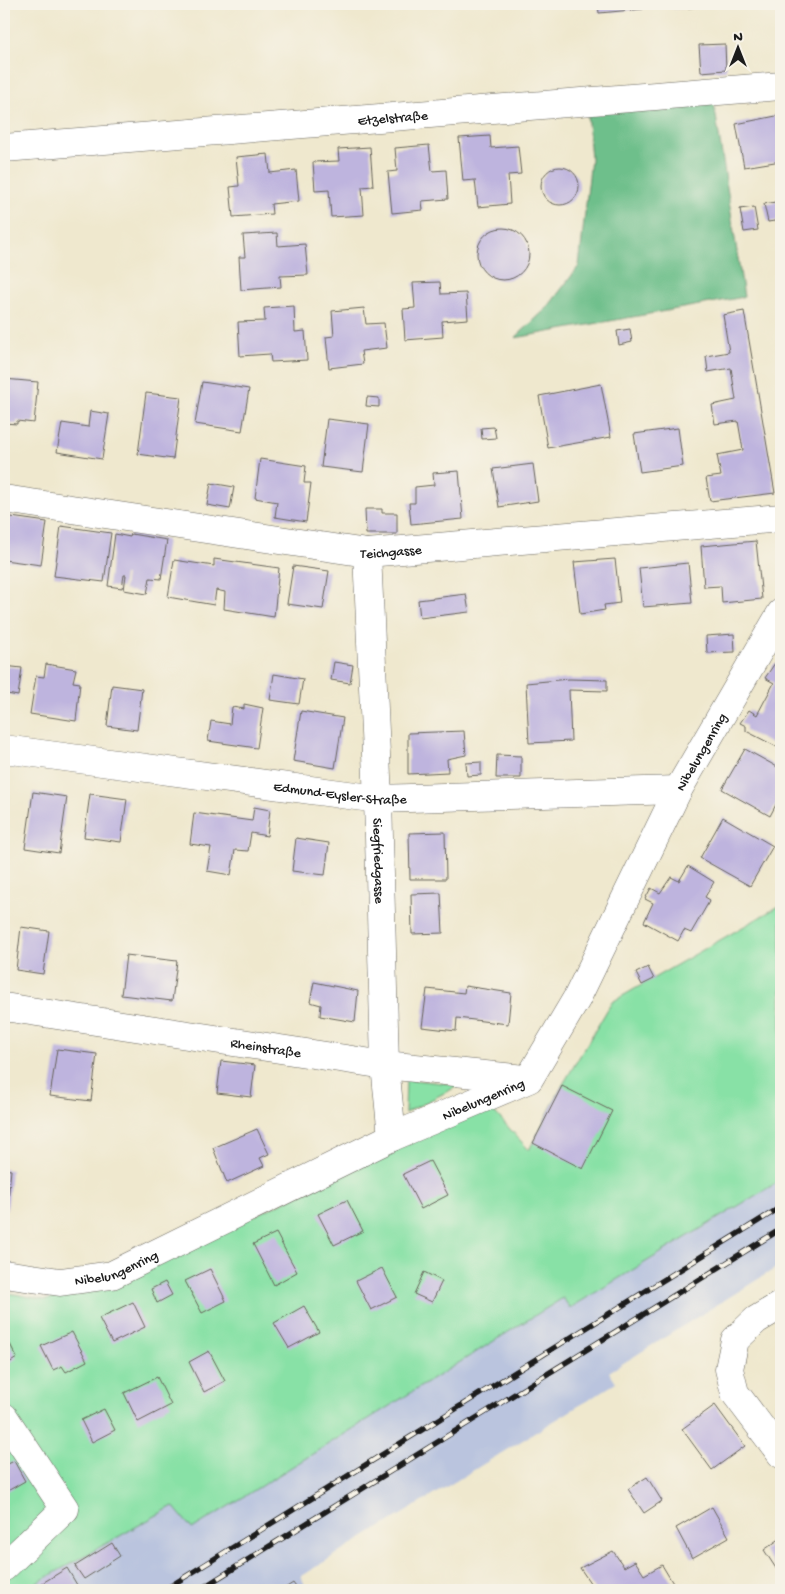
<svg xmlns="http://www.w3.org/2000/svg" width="785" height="1594" viewBox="0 0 785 1594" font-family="'Gochi Hand',sans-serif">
	<rect width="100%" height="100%" fill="#f7f3e8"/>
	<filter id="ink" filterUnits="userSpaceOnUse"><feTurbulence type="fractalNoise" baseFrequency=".02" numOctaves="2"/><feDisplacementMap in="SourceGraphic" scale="10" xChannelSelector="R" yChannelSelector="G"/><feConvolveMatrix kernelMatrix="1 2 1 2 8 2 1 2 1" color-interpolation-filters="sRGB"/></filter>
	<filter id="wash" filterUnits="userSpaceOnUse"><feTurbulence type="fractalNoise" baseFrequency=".0096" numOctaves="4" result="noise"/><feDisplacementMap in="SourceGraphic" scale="20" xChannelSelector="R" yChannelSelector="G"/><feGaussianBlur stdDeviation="1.12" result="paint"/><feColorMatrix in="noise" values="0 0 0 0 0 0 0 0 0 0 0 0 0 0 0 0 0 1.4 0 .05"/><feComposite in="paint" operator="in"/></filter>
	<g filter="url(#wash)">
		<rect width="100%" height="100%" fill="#efe8ce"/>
		<polygon fill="#bac4de" points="781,1180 781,1265 609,1372 616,1383 301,1576 307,1590 24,1590 173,1506 192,1528 563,1297 570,1308"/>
		<g fill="#88e1a6" stroke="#527e61">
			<polygon points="781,905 781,1180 570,1308 563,1298 192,1529 173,1506 24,1590 4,1590 4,1292 46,1300 104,1286 489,1106 529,1150 562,1086 612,1002"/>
			<polygon points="406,1079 460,1085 405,1113"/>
		</g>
		<polygon fill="#6ebf8b" stroke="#456e54" points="714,103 744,297 515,338 547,308 579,266 591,159 587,112"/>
		<g id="blocks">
			<g fill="#beb4de">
				<polygon points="598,4 642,4 643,9 599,13"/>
				<polygon points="673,4 716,4 716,6 673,9"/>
				<polygon points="725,44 726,70 701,72 699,45"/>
				<polygon points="781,115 781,161 744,167 736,124"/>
				<polygon points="490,136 491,148 518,146 521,174 508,175 510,204 478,207 475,180 463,181 459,138"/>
				<polygon points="429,145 432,171 446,170 448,199 422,201 423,210 392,213 388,172 397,171 395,148"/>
				<polygon points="370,147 373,186 362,187 364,215 331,217 329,190 315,191 313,162 339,161 338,149"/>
				<polygon points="268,154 270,173 296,170 299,201 271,204 272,214 233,217 230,187 239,186 236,157"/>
				<circle cx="560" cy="186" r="19"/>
				<polygon points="781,201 781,220 768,222 764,204"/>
				<polygon points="754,207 758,230 744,232 740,209"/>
				<circle cx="503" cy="254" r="26"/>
				<polygon points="277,233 278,246 305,244 308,275 280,276 281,287 241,290 239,257 245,257 243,235"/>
				<polygon points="440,282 441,294 466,293 468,319 442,321 443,337 405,340 403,309 415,308 413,283"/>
				<polygon points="294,306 295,332 305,331 307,360 271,362 270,354 240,356 238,322 265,321 264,308"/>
				<polygon points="364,308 366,324 384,323 387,348 361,351 363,364 329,368 326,337 334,336 332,311"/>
				<polygon points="744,311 775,493 710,501 706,478 721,476 717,455 743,450 738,421 715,424 712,405 736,400 731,368 708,372 706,356 729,352 723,315"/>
				<polygon points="630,329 632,342 619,345 617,331"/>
				<polygon points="4,379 38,382 34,423 17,421 17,424 4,423"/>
				<polygon points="202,382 249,389 242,431 195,424"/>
				<polygon points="601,384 611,437 548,448 539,396"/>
				<polygon points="146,393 181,397 173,459 138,454"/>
				<polygon points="367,397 379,398 379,407 366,406"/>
				<polygon points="90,411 109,414 102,459 57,452 62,423 88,427"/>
				<polygon points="327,419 369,424 363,472 321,467"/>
				<polygon points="494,427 496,438 482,439 481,428"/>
				<polygon points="678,428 683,466 640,472 634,434"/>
				<polygon points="260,459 306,466 304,483 311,483 306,522 275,517 277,502 255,498"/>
				<polygon points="533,464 538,501 499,507 493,469"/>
				<polygon points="459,471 463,519 411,524 409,503 415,503 415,487 434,485 433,473"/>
				<polygon points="211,483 234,487 230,509 207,505"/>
				<polygon points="365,509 382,509 382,513 397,513 397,534 366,534"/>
				<polygon points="4,516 47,522 41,565 4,560"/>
				<polygon points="61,526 111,533 104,582 54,576"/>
				<polygon points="115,534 130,537 131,534 167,540 161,579 150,578 147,594 124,590 126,575 124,575 122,588 108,586"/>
				<polygon points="756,541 762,599 722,603 721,586 704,587 701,546"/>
				<polygon points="214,559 279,568 274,617 224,609 225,592 216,590 214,605 168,597 174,560 214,566"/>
				<polygon points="615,559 620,603 604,605 605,610 580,614 574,562"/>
				<polygon points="688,563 692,603 643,607 639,568"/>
				<polygon points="293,566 329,571 323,609 287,604"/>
				<polygon points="466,594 469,612 420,618 418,600"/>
				<polygon points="734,634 735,652 707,653 706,636"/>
				<polygon points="334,662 353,665 350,683 331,680"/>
				<polygon points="775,663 781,666 781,749 746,731 746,726 740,723 749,710 757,715 774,683 765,678"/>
				<polygon points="46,664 76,669 73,682 80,683 76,721 30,714 36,676 44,677"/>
				<polygon points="4,666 22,668 18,696 7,694 5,710"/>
				<polygon points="274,674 303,679 299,704 270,700"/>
				<polygon points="569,679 607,680 607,691 569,690 571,741 529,743 526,683"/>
				<polygon points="112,685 142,689 137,730 107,726"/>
				<polygon points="244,704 263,708 257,748 208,741 211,721 230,724 232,707 244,709"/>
				<polygon points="301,711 343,718 335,768 293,761"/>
				<polygon points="464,731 466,755 447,759 448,772 408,774 408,733"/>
				<polygon points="745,749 781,769 781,795 770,816 722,789"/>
				<polygon points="497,755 521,756 521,778 496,778"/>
				<polygon points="481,762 481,775 467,776 466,763"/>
				<polygon points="33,792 67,797 59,853 25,848"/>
				<polygon points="90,794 127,799 121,842 84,837"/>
				<polygon points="254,807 270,810 267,836 251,833 248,851 235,850 231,875 207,871 211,847 190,844 194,813 252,821"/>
				<polygon points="723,817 773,846 750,886 700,858"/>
				<polygon points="445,832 446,879 410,879 409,833"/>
				<polygon points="296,838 329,843 325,875 292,871"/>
				<polygon points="688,866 714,882 705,897 710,900 691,933 684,930 678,941 644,922 653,903 645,899 651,888 660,893 671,877 679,881"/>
				<polygon points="441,893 443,933 412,934 411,894"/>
				<polygon points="21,927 49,931 43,974 16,970"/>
				<polygon points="126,955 177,961 172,1001 121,995"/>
				<polygon points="648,967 654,979 642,985 636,973"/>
				<polygon points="314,982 358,991 355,1022 320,1016 321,1005 310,1002"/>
				<polygon points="465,986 511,993 508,1024 457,1018 456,1031 422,1027 427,989 464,993"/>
				<polygon points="57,1049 97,1054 91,1101 50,1096"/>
				<polygon points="221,1061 255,1065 251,1097 217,1093"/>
				<polygon points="562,1086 612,1111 583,1169 533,1143"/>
				<polygon points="257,1129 269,1154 260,1158 264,1166 227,1183 213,1148"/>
				<polygon points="430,1161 448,1195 421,1209 403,1174"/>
				<polygon points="4,1169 11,1170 7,1211 4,1211"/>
				<polygon points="347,1200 363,1231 334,1245 318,1214"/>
				<polygon points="276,1233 297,1272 274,1285 253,1244"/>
				<polygon points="382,1268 397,1297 371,1310 356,1281"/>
				<polygon points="210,1269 226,1301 202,1313 185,1281"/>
				<polygon points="424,1272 442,1281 432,1302 414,1294"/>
				<polygon points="165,1282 172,1295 157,1303 151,1289"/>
				<polygon points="133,1302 145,1327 112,1343 99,1318"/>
				<polygon points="304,1306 319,1332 289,1348 274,1323"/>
				<polygon points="72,1332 87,1361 66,1372 62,1366 53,1370 41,1346"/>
				<polygon points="10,1344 17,1358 4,1366 4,1347"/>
				<polygon points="209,1351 225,1381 204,1392 189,1362"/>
				<polygon points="157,1377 171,1405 138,1422 124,1393"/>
				<polygon points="715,1405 745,1446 712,1470 682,1429"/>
				<polygon points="104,1409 115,1430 92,1442 81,1420"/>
				<polygon points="14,1461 25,1481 4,1493 4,1466"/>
				<polygon points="647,1477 662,1501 644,1513 628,1489"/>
				<polygon points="712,1507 729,1537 692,1558 676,1528"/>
				<polygon points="781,1538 781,1576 764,1550"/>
				<polygon points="112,1543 120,1556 84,1579 75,1566"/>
				<polygon points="613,1551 624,1567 635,1561 644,1575 662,1565 677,1590 595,1590 580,1568"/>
				<polygon points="67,1568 80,1590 31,1590"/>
				<polygon points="293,1583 298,1590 282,1590"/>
			</g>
		</g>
	</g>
	<g filter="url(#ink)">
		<use href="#blocks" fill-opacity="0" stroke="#66635a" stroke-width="1"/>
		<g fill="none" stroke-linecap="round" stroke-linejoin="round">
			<defs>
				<g id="minor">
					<path id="s1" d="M4,148l777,-62"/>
					<path id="s2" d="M4,499l363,54 414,-35"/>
					<path id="s3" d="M367,553l11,246 7,266 7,72"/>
					<path id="s4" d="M4,749l374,50 300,-9"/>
					<path id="s5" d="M4,1007l381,58 140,14"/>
					<path id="s6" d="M4,1274l56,8 52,-7 280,-138 137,-58 48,-81 101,-208 103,-177"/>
					<polyline points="781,1305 756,1320 735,1340 729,1369 735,1393 781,1454"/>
					<polyline points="4,1417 65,1509 4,1567"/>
				</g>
			</defs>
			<use href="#minor" stroke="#66635a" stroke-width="29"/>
			<use href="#minor" stroke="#fff" stroke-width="28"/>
			<defs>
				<g id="rail">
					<polyline points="164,1590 781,1207"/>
					<polyline points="199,1590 781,1229"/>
				</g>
			</defs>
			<use href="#rail" stroke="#1c1c1c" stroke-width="5.5"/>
			<use href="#rail" stroke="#f7f3e8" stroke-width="4" stroke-dasharray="11" stroke-linecap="butt"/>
		</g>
	</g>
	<g text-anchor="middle" stroke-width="5" stroke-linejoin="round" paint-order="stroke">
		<g font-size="14" fill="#1c1c1c" stroke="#f7f3e8">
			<text dy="5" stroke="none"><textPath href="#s1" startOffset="390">Etzelstraße</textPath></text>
			<text dy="5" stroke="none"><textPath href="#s2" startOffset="391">Teichgasse</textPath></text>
			<text dy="5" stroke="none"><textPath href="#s6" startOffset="940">Nibelungenring</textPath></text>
			<text dy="5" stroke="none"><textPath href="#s4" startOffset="339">Edmund-Eysler-Straße</textPath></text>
			<text dy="5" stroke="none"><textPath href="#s3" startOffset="308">Siegfriedgasse</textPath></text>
			<text dy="5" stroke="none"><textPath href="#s5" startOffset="265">Rheinstraße</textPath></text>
			<text dy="5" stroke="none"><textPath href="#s6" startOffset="520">Nibelungenring</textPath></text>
			<text dy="5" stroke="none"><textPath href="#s6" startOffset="115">Nibelungenring</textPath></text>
		</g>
	</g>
	<rect width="785" height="1594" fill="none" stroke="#f7f3e8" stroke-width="20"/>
	<g transform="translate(738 48)" stroke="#f7f3e8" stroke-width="4" paint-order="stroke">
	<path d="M0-4L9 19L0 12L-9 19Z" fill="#1c1c1c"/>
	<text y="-8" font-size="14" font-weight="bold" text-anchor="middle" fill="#1c1c1c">N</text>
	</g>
</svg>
